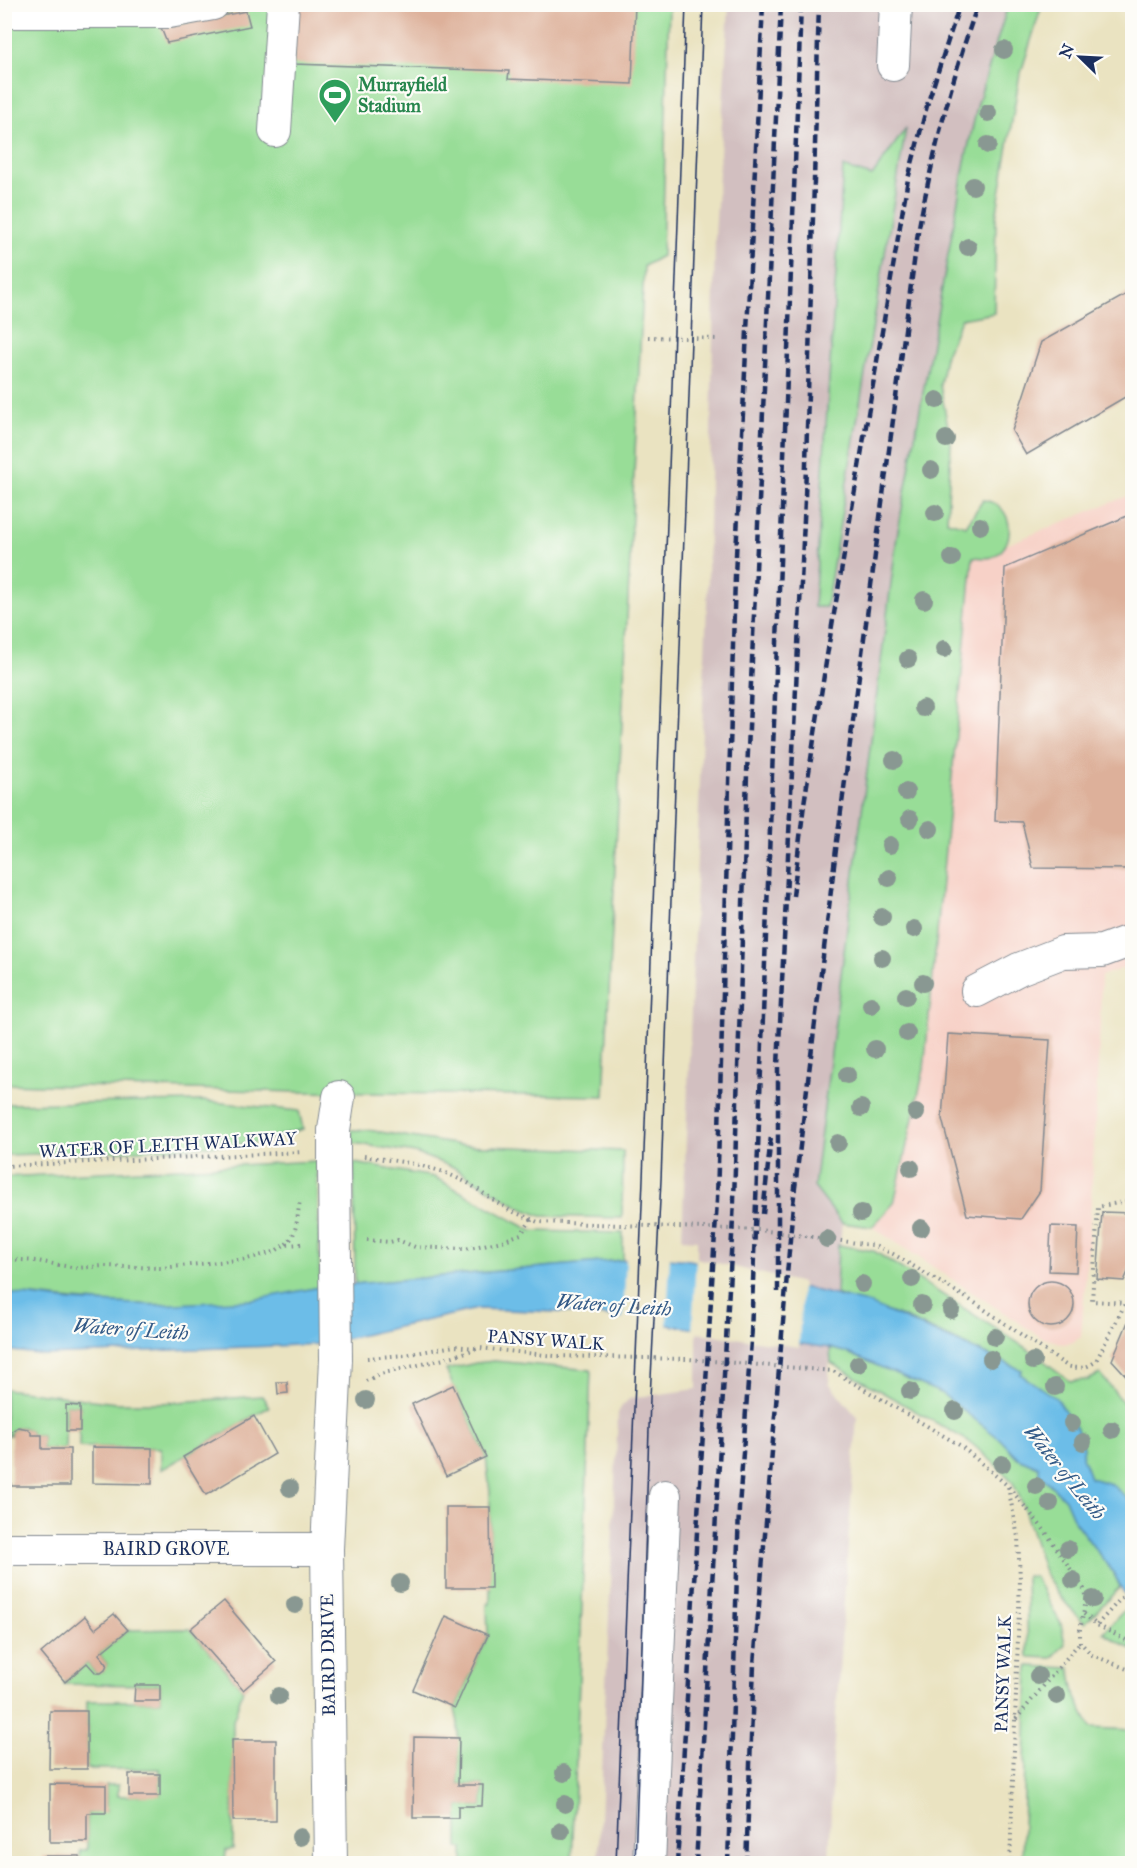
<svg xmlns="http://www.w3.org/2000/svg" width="1137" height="1868" viewBox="0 0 1137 1868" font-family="'IM FELL Great Primer',serif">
<rect width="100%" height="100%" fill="#fdfcf7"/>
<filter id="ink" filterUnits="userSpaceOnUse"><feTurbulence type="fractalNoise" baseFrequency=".0167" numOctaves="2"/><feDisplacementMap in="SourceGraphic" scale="12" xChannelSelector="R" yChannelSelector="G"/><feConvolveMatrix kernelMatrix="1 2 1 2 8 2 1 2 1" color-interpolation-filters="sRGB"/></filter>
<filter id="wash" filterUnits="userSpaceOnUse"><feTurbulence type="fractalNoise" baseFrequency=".008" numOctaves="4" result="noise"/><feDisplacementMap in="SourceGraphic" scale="24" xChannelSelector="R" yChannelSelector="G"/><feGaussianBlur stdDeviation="1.35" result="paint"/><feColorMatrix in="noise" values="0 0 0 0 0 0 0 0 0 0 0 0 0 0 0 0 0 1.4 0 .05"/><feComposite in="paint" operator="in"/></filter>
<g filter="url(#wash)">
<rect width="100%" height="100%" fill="#eae3c1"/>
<path fill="#f7d1c7" d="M1132,494V965L1101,976L1100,1024L1090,1221L1081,1337L1071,1343L1063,1344L1041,1337L872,1227L943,803L964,562Z"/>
<path fill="#d2bfc0" d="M729,5H1042L1019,79L996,218L994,313L935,323L897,536L814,1187L842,1223L830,1348L829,1383L857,1417L833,1756L829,1863L598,1864L618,1413L622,1406L630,1398L697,1389V1240L682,1239L708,577L715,236Z"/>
<g fill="#98dd97" stroke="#5a867a" stroke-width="1.5">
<path d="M5,5H669L662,256L644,266L604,1096L297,1092L5,1084Z"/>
<path d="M1008,5H1042L1019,79L996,218L994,313L961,319L945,357L940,385L951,443L947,521L966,526L983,500C988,501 993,502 997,505C1015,517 1013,549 992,557C986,559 979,557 973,557L924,1069L894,1203L872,1227L842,1223L814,1187L897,536L965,161L978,103Z"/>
<path d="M906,128L826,607H814L843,167L872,176Z"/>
<path d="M203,1101L299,1111L303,1129L253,1143L109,1152L5,1155V1104Z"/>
<path d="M351,1130H368L460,1145L623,1151L622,1218L541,1216L521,1208L453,1167L415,1153L353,1143Z"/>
<path d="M317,1161L320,1287C298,1291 275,1297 252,1300C170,1310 86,1302 5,1293L4,1177Z"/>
<path d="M354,1163L434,1177L532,1231L623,1233V1260L355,1284Z"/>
<path d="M838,1245L874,1251L1031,1351L1070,1381L1088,1380L1100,1374L1132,1413V1502L1111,1484L1090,1478L1082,1457L1084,1448L1077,1429L1057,1400L1020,1374L1022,1370L905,1318L836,1294Z"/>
<path d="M830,1348L848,1353L941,1393L1000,1439L1018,1458L1039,1467V1474L1065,1499L1075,1522L1114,1574L1120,1587L1085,1623L1078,1617L1057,1593L1044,1572L1021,1500L1012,1481L995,1464L970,1442L831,1363Z"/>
<path d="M494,1361L591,1370L572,1863H463V1848H458V1806H482L483,1785H458V1723L455,1708L488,1635L487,1604H490V1492L486,1457L446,1370L476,1363Z"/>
<path d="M5,1389L116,1403H162L262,1396L269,1407L161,1470V1448L79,1447L80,1406L66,1405L65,1449H42V1435H31V1432C24,1426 18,1425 11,1432V1435H5Z"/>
<path d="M1026,1576L1035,1577L1061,1624L1065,1644L1052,1658L1028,1657Z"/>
<path d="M1131,1603L1132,1604V1650L1103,1633Z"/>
<path d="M190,1629L243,1690L233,1721V1849L226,1850L225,1863L97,1864L80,1861V1850H87V1813L106,1812V1785H118V1796L160,1795V1769H87V1701H160V1685L64,1684L65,1682L87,1663L96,1673L103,1672L107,1664L99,1654L128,1630Z"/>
<path d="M1028,1666L1070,1668L1076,1698L1091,1728L1132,1730V1863H1022Z"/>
</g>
<path fill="#6cbde8" stroke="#4476a3" stroke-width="1.5" d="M658,1257L690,1260L867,1303L1022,1370L1020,1374L1057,1399L1077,1429L1084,1448L1082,1457L1090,1478L1111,1484L1132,1502V1604L1124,1593L1114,1574L1075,1522L1065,1499L1039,1474V1467L1018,1458L1000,1439L941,1393L848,1353L830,1348L584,1313L477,1309L323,1344L45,1355L5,1350V1293L73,1301L157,1305L252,1300L320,1287Z"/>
<g fill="#eae3c1">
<path d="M658,1254L670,1255L667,1328L623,1322L626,1257Z"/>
<path d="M696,1258L802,1283L799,1347L692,1332Z"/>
</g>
<g id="blocks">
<g fill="#ddb09a">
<path d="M295,4H635L632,84L508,79L509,71L293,64Z"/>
<path d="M246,11L250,26L167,43L161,28Z"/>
<path d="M1132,291V393L1026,455L1012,431L1041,342Z"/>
<path d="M1132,514V869L1033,868L1022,822L995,821L1005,568Z"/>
<path d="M948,1034L1050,1040L1040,1191L1021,1219L967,1215L942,1119Z"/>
<path d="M1102,1212L1132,1213V1263L1124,1281L1097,1279Z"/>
<path d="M1051,1226L1078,1227L1076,1272L1049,1271Z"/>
<circle cx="1051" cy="1304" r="23"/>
<path d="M1130,1317H1132V1382L1112,1360Z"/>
<path d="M277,1382H287L288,1393L278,1394Z"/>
<path d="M453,1385L486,1457L446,1476L412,1404Z"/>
<path d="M66,1405L80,1406V1431H66Z"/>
<path d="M254,1416L275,1454L206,1495L183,1457Z"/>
<path d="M18,1427L28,1429L31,1432V1435H42V1449H70V1486H11V1432Z"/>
<path d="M92,1447L152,1448V1484L92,1483Z"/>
<path d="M446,1507H490L491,1588H446Z"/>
<path d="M224,1601L276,1662L243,1690L190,1629Z"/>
<path d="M114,1614L128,1630L99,1654L107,1664L105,1670L101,1673H96L87,1663L65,1682L41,1653L85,1616L95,1629Z"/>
<path d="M446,1616L488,1635L455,1708L413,1690Z"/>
<path d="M135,1685H160V1701H134Z"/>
<path d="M50,1711H87V1769H49Z"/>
<path d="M414,1737L459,1738L458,1785H483L482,1806H458V1818H413Z"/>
<path d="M232,1740H276V1821H233Z"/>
<rect x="129" y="1774" width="31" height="22"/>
<path d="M50,1784L106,1785V1813H87V1842H50Z"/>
<path d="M43,1856H80V1861H97V1864H43Z"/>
</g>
</g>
</g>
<g filter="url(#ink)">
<use href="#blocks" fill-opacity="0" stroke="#828990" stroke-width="1.5"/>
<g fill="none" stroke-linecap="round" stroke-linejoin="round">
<g stroke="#828990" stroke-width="34">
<g id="minor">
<path d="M4,12H169L213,4"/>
<path d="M893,65L896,4"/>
<path d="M275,131L283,4"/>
<path d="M977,991L1019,969L1063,952L1102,951L1132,940"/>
<path d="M334,1164V1130L339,1097"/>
<path d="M4,1549H327"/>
<path d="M331,1864L327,1549L336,1359"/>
<path d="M649,1864L665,1496"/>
</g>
</g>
<g stroke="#828990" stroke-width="4" stroke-dasharray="1.5 4.5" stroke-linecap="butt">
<path d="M648,337L719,339"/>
<path d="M364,1156L415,1164L444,1172L468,1183L509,1210L538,1222L759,1230L872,1245L893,1254L975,1303L1067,1366C1079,1369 1086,1369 1096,1361L1132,1290"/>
<path d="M4,1166L303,1152"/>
<path d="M1132,1200L1098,1207L1092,1301L1126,1303L1132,1305"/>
<path d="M367,1240L390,1242L398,1240L415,1247L465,1249L502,1241L521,1234L532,1219"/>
<path d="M286,1244C298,1235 297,1214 300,1201"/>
<path d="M4,1259L37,1261L76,1268L104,1266L162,1268L247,1259L274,1252L284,1245L302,1244"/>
<path d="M367,1358L405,1355L454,1346L475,1348"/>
<path d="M366,1381L380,1374L444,1359L479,1348L555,1356L688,1359L833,1371L961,1446L1008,1486L1045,1531L1084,1589L1086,1601L1080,1629V1642L1092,1655L1132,1671"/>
<path d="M1008,1487L1018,1537L1020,1579L1010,1864"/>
<path d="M1084,1614L1097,1625L1132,1643"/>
<path d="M1097,1625L1132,1586"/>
<path d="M1016,1719L1080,1642"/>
</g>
<use href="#minor" stroke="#fff" stroke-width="32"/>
<g stroke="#1b2f5e" stroke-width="1.5">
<path d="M616,1864L643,1179L686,4"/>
<path d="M635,1864L650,1398L661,1180L703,4"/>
</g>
<g stroke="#1b2f5e" stroke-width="4.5" stroke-dasharray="9 4.5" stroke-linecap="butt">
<path d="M793,896L804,804L829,643L908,179L928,102L960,4"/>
<path d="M763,1214L771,1136"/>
<path d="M778,1292V1066L805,499L819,4"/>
<path d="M751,1335L801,4"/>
<path d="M677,1864L717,1200L735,576L763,4"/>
<path d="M696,1864L734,1201L747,773L781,4"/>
<path d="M728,1864L739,1508L752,1327"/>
<path d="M746,1864L754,1664L793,1204L837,841L918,232C933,154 951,80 978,4"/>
</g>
<g stroke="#828990" stroke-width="34" stroke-linecap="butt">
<path id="minor-bridge" d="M334,1164L336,1359"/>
</g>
<use href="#minor-bridge" stroke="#fff" stroke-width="32"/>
</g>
<g fill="#899892">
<circle cx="1004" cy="50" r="9"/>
<circle cx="988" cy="113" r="9"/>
<circle cx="988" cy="145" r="9"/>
<circle cx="973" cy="186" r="9"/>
<circle cx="968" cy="247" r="9"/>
<circle cx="937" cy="400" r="9"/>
<circle cx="946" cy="439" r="9"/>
<circle cx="931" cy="470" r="9"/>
<circle cx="935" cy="513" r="9"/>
<circle cx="980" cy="526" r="9"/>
<circle cx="952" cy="558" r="9"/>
<circle cx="924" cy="600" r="9"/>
<circle cx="944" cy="649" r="9"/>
<circle cx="908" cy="659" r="9"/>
<circle cx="923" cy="708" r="9"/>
<circle cx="894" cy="760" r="9"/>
<circle cx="906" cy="792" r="9"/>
<circle cx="910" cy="819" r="9"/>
<circle cx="930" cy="829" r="9"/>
<circle cx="890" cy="845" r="9"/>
<circle cx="889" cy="878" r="9"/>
<circle cx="882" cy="917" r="9"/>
<circle cx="914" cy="929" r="9"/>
<circle cx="882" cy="958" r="9"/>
<circle cx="923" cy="983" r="9"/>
<circle cx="906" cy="996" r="9"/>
<circle cx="871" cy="1005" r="9"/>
<circle cx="907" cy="1033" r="9"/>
<circle cx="875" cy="1049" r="9"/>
<circle cx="847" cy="1075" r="9"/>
<circle cx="861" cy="1108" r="9"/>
<circle cx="916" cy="1113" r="9"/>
<circle cx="838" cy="1143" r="9"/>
<circle cx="911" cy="1168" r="9"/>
<circle cx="861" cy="1213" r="9"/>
<circle cx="921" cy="1228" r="9"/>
<circle cx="827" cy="1239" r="9"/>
<circle cx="912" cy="1279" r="9"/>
<circle cx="862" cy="1284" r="9"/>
<circle cx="922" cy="1305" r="9"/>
<circle cx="951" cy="1310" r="9"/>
<circle cx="995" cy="1337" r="9"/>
<circle cx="991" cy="1359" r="9"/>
<circle cx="1033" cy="1361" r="9"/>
<circle cx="858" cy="1364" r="9"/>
<circle cx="1055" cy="1387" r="9"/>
<circle cx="910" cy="1391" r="9"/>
<circle cx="366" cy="1400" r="9"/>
<circle cx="955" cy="1411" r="9"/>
<circle cx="1072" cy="1423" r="9"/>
<circle cx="1112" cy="1430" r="9"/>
<circle cx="1083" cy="1442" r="9"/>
<circle cx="1002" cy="1464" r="9"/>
<circle cx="1036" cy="1486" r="9"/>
<circle cx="290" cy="1488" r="9"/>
<circle cx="1050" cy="1503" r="9"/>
<circle cx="1068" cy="1549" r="9"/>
<circle cx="1073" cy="1580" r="9"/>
<circle cx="400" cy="1583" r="9"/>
<circle cx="1093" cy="1599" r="9"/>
<circle cx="295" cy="1605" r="9"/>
<circle cx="1038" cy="1676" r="9"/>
<circle cx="279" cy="1696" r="9"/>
<circle cx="1057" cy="1696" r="9"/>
<circle cx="564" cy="1773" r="9"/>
<circle cx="565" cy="1804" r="9"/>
<circle cx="561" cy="1831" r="9"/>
<circle cx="300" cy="1837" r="9"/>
</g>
</g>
<defs>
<g id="stadium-pin" transform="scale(1.725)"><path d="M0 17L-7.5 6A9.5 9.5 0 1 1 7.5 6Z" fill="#2e9e5b" stroke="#fdfcf7"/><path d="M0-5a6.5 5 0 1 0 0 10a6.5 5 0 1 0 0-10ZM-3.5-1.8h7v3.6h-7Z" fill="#fff"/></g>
</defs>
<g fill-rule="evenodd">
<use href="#stadium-pin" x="335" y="95"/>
</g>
<g text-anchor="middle" stroke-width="4.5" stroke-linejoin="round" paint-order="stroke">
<g font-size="18" font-weight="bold" fill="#27864d" stroke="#fdfcf7" text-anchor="start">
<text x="358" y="91">Murrayfield<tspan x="358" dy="21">Stadium</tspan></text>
</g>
<g font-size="18" fill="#1b2f5e" stroke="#fdfcf7">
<text transform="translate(168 1145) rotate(-3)" y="6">WATER OF LEITH WALKWAY</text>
<text transform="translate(546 1340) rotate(4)" y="6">PANSY WALK</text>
<text x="166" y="1555">BAIRD GROVE</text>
<text transform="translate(328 1655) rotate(-91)" y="6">BAIRD DRIVE</text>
<text transform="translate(1003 1674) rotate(-88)" y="6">PANSY WALK</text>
</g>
<g font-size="20" font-style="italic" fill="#335a87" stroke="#fdfcf7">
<text transform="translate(614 1305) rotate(4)" y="7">Water of Leith</text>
<text transform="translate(131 1329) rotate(4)" y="7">Water of Leith</text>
<text transform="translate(1065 1472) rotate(51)" y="7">Water of Leith</text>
</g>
</g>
<rect width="1137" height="1868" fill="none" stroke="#fdfcf7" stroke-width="24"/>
<g transform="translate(1080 57) rotate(294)" stroke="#fdfcf7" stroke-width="4.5" paint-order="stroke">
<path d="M0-4.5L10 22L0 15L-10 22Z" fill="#1b2f5e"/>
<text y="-9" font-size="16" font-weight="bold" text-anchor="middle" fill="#1b2f5e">N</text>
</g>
</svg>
